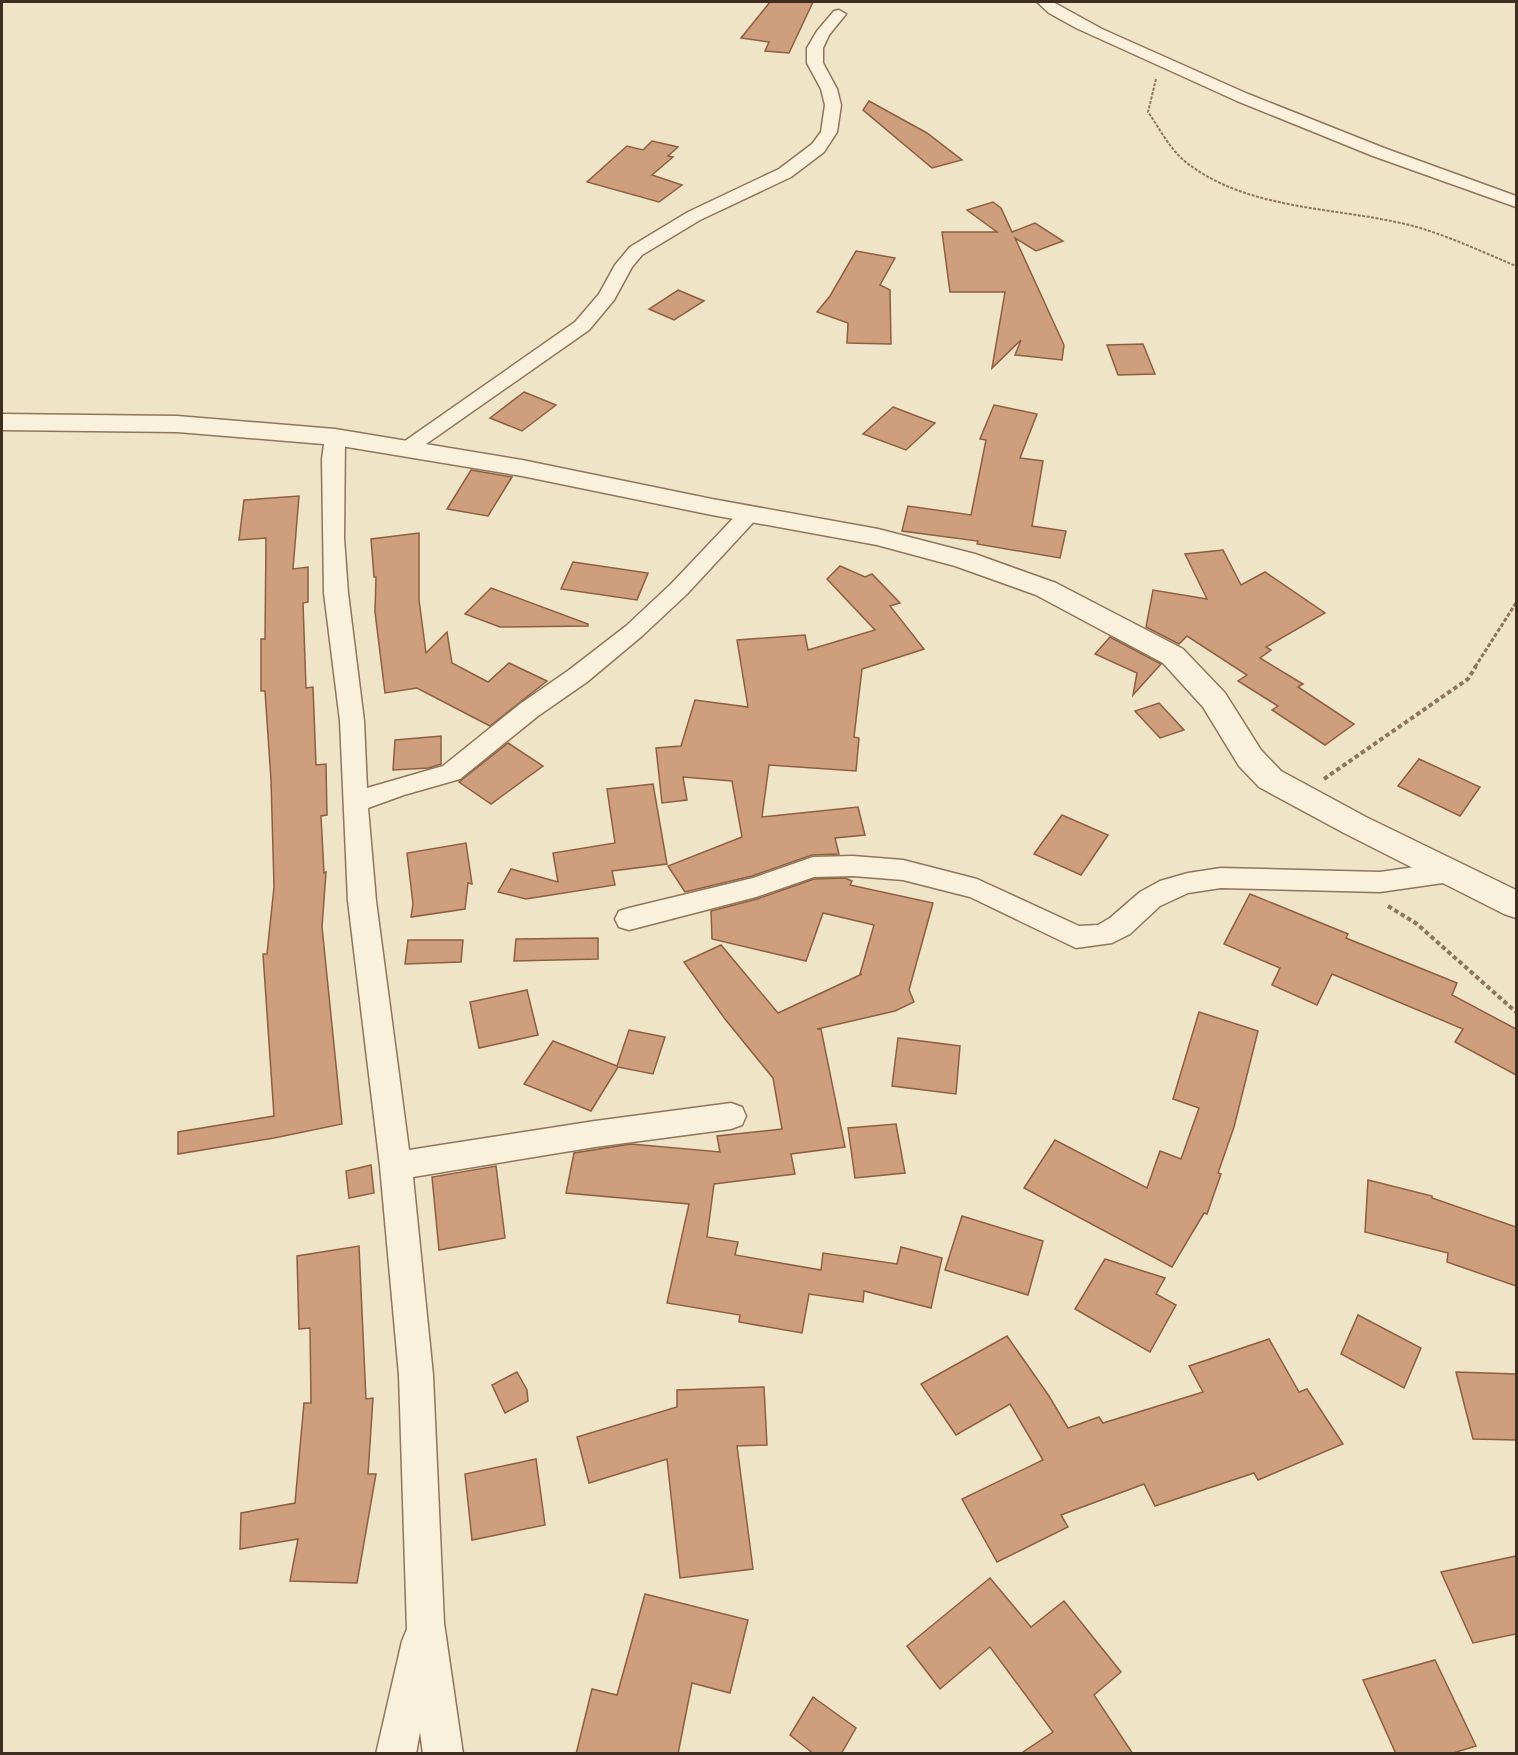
<svg xmlns="http://www.w3.org/2000/svg" width="1518" height="1755" viewBox="0 0 1518 1755" font-family="Bitter,serif">
<rect width="100%" height="100%" fill="#f0e4c8"/>
<g fill="#cf9f7d" stroke="#8d5f41" stroke-width="1.5">
<path d="M770,2H813L789,53L765,51L769,42L741,38Z"/>
<path d="M869,101L927,133L962,160L932,168L863,110Z"/>
<path d="M652,141L678,147L668,156L673,157L652,175L682,185L659,202L587,182L627,146L643,150Z"/>
<path d="M993,202L1001,208L1012,232L1035,223L1063,241L1036,251L1015,238L1064,345L1062,360L1015,355L1021,340L992,368L1005,292H950L942,232H997L967,210Z"/>
<path d="M856,251L895,258L880,285L890,290L891,344L847,343L848,323L817,312L830,296Z"/>
<path d="M678,290L704,301L674,320L649,309Z"/>
<path d="M1143,344L1155,374L1118,375L1107,345Z"/>
<path d="M524,392L556,405L522,431L490,418Z"/>
<path d="M994,405L1037,414L1020,458L1043,461L1032,526L1066,531L1060,558L977,544L978,541L902,531L908,506L971,515L986,440L980,439Z"/>
<path d="M893,407L935,423L906,450L863,434Z"/>
<path d="M471,470L512,477L488,516L447,509Z"/>
<path d="M299,496L293,569L308,567V602L303,603L306,688L313,687L316,765L326,764L327,815L321,816L324,873L326,872L322,927L342,1124L274,1138L178,1154V1132L274,1116L263,954H267L274,887L271,780L265,691H261V639H265L266,538L239,540L244,500Z"/>
<path d="M419,533V600L426,653L447,632L452,663L488,682L509,663L547,681L490,726L417,688L385,693L375,612L376,577H374L371,539Z"/>
<path d="M1223,550L1241,585L1265,572L1325,613L1266,647L1271,650L1260,658L1303,684L1298,687L1354,724L1325,745L1272,710L1278,706L1238,681L1247,675L1187,636L1179,644L1146,627L1153,590L1207,599L1185,554Z"/>
<path d="M573,562L648,573L637,600L561,589Z"/>
<path d="M840,566L865,577L872,574L900,603L890,606L924,649L862,669L854,737L859,738L856,771L769,765L762,817L858,807L865,835L835,838L839,854L812,855L752,876L685,892L668,866L742,837L732,781L683,777L687,800L662,803L656,748L681,746L695,700L748,707L737,640L805,635L808,650L875,630L827,579Z"/>
<path d="M491,588L588,624V626L500,627L465,614Z"/>
<path d="M1110,637L1161,664L1133,695L1137,673L1095,654Z"/>
<path d="M1159,703L1184,730L1160,738L1135,711Z"/>
<path d="M441,736V764L429,768L393,770L395,740Z"/>
<path d="M508,743L543,766L491,804L459,782Z"/>
<path d="M1419,759L1480,787L1460,816L1398,786Z"/>
<path d="M653,784L667,864L612,871L615,885L526,899L498,892L511,869L558,882L553,853L615,843L607,789Z"/>
<path d="M1062,815L1108,835L1081,875L1034,854Z"/>
<path d="M466,843L472,884L468,883L465,909L411,917L413,904L407,853Z"/>
<path d="M845,878L852,881L850,885L933,903L909,990L914,1002L895,1011L817,1029H821L845,1147L791,1154L795,1174L714,1184L707,1237L738,1242L735,1255L821,1270L823,1253L897,1264L901,1247L942,1258L931,1308L864,1291L863,1302L809,1294L802,1333L739,1322L740,1315L667,1303L689,1204L566,1193L574,1153L631,1144L720,1152L717,1136L782,1129L773,1078L725,1019L684,962L721,945L778,1013L862,974H860L874,925L823,913L806,961L712,939L711,911L757,899L814,879Z"/>
<path d="M1250,894L1348,934L1346,938L1457,983L1452,995L1516,1029V1075L1455,1042L1463,1029L1332,974L1317,1005L1272,985L1280,968L1224,944Z"/>
<path d="M598,938V959L514,961L516,939Z"/>
<path d="M408,940H463L461,962L405,964Z"/>
<path d="M527,990L538,1035L479,1048L470,1002Z"/>
<path d="M1199,1012L1258,1031L1234,1127L1218,1173L1221,1174L1207,1214L1204,1213L1172,1267L1024,1188L1055,1140L1147,1188L1160,1151L1181,1159L1199,1108L1173,1099Z"/>
<path d="M629,1030L665,1037L653,1074L618,1067L591,1111L524,1084L553,1041L617,1066Z"/>
<path d="M898,1038L960,1046L956,1094L892,1086Z"/>
<path d="M896,1124L905,1173L855,1178L848,1128Z"/>
<path d="M371,1165L374,1193L349,1198L346,1171Z"/>
<path d="M496,1166L505,1238L439,1250L432,1177Z"/>
<path d="M1368,1180L1432,1196V1198L1516,1227V1286L1447,1262L1448,1253L1365,1232Z"/>
<path d="M962,1216L1043,1241L1028,1295L945,1270Z"/>
<path d="M359,1246L366,1399L373,1398L368,1474H376L357,1583L290,1581L298,1539L240,1549L241,1513L295,1503L304,1403H311L310,1328L299,1329L297,1256Z"/>
<path d="M1105,1259L1165,1278L1156,1294L1176,1305L1150,1352L1075,1309Z"/>
<path d="M1358,1315L1421,1348L1404,1388L1341,1354Z"/>
<path d="M1007,1336L1049,1396L1068,1428L1099,1417L1103,1423L1203,1392L1189,1366L1269,1339L1299,1392L1307,1389L1343,1444L1258,1480L1254,1473L1155,1506L1144,1484L1061,1515L1068,1527L997,1562L962,1499L1043,1460L1010,1404L956,1435L921,1384Z"/>
<path d="M517,1372L527,1390L528,1401L505,1413L492,1385Z"/>
<path d="M1456,1372L1516,1374V1440L1473,1439Z"/>
<path d="M764,1387L767,1445L737,1446L753,1569L680,1578L667,1459L589,1483L577,1437L677,1407V1390Z"/>
<path d="M536,1459L545,1525L472,1540L465,1474Z"/>
<path d="M1516,1556V1634L1473,1643L1441,1572Z"/>
<path d="M990,1578L1031,1627L1064,1601L1121,1672L1094,1695L1133,1754H1020L1053,1732L990,1647L940,1689L907,1646Z"/>
<path d="M645,1594L748,1620L730,1693L692,1683L678,1754H576L592,1689L617,1695Z"/>
<path d="M1435,1660L1476,1746L1450,1754H1396L1363,1680Z"/>
<path d="M813,1697L856,1728L841,1754H814L790,1735Z"/>
</g>
<g fill="none" stroke-linecap="round" stroke-linejoin="round">
<g stroke="#8d765c" stroke-width="3">
<g id="minor">
<path d="M1037,2H1053L1102,29L1248,94L1384,148L1516,196V207L1373,156L1237,101L1076,28L1049,13Z"/>
<path d="M839,10L846,14L829,35L823,48V63L837,89L841,105L837,132L824,152L791,177L700,220L642,255L632,267L614,300L589,330L416,451L409,453L402,451L399,447L402,443L575,322L599,294L615,265L630,247L688,212L779,169L812,144L821,132L825,105L821,89L807,63V48L817,31L834,11Z"/>
<path d="M335,431L342,433L345,437L344,538L348,593L364,721L367,788L443,766L520,704L569,670L626,626L671,584L742,509L750,507L758,509L761,514L687,594L642,636L587,682L538,716L460,779L404,795L368,808L376,901L409,1150L595,1121L731,1103L742,1107L746,1116L742,1125L731,1129L595,1147L413,1177L433,1375L444,1623L463,1754H423L420,1732L416,1754H376L402,1641L407,1629L399,1375L380,1166L348,901L340,721L324,593L322,459L325,437L328,433Z"/>
<path d="M853,856L903,860L977,879L1079,926L1098,925L1110,918L1140,892L1160,881L1188,873L1221,868L1380,872L1450,862L1460,865L1463,872L1460,879L1450,882L1380,892L1221,888L1188,893L1160,906L1130,934L1112,943L1076,948L970,897L903,880L853,876L814,877L756,897L629,930L619,927L615,919L619,911L629,908L753,878L813,857Z"/>
</g>
</g>
<g stroke="#8d765c" stroke-width="3">
<path id="tertiary" d="M2,414L177,416L335,429L522,460L712,499L878,529L975,554L1056,583L1183,649L1225,693L1261,750L1281,771L1366,817L1516,890V918L1504,914L1344,833L1259,787L1239,766L1203,707L1163,663L1036,595L955,566L877,545L712,515L522,476L335,445L177,432L2,430Z"/>
</g>
<path stroke="#8d765c" stroke-width="2" stroke-dasharray="3 1.5" stroke-linecap="butt" d="M1156,79L1148,112C1160,129 1170,150 1187,163C1248,210 1333,207 1405,224C1443,233 1480,251 1516,266"/>
<path stroke="#8d765c" stroke-width="3" stroke-dasharray="4 2" stroke-linecap="butt" d="M1475,667L1516,603"/>
<g stroke="#8d765c" stroke-width="4" stroke-dasharray="4.5 3" stroke-linecap="butt">
<path d="M1324,779L1468,679L1476,666"/>
<path d="M1388,906L1417,924L1516,1012"/>
</g>
<use href="#minor" fill="#faf1dc" fill-rule="evenodd"/>
<use href="#tertiary" fill="#faf1dc" fill-rule="evenodd"/>
</g>
<rect width="1518" height="1755" fill="none" stroke="#3d2e20" stroke-width="6"/>
</svg>
